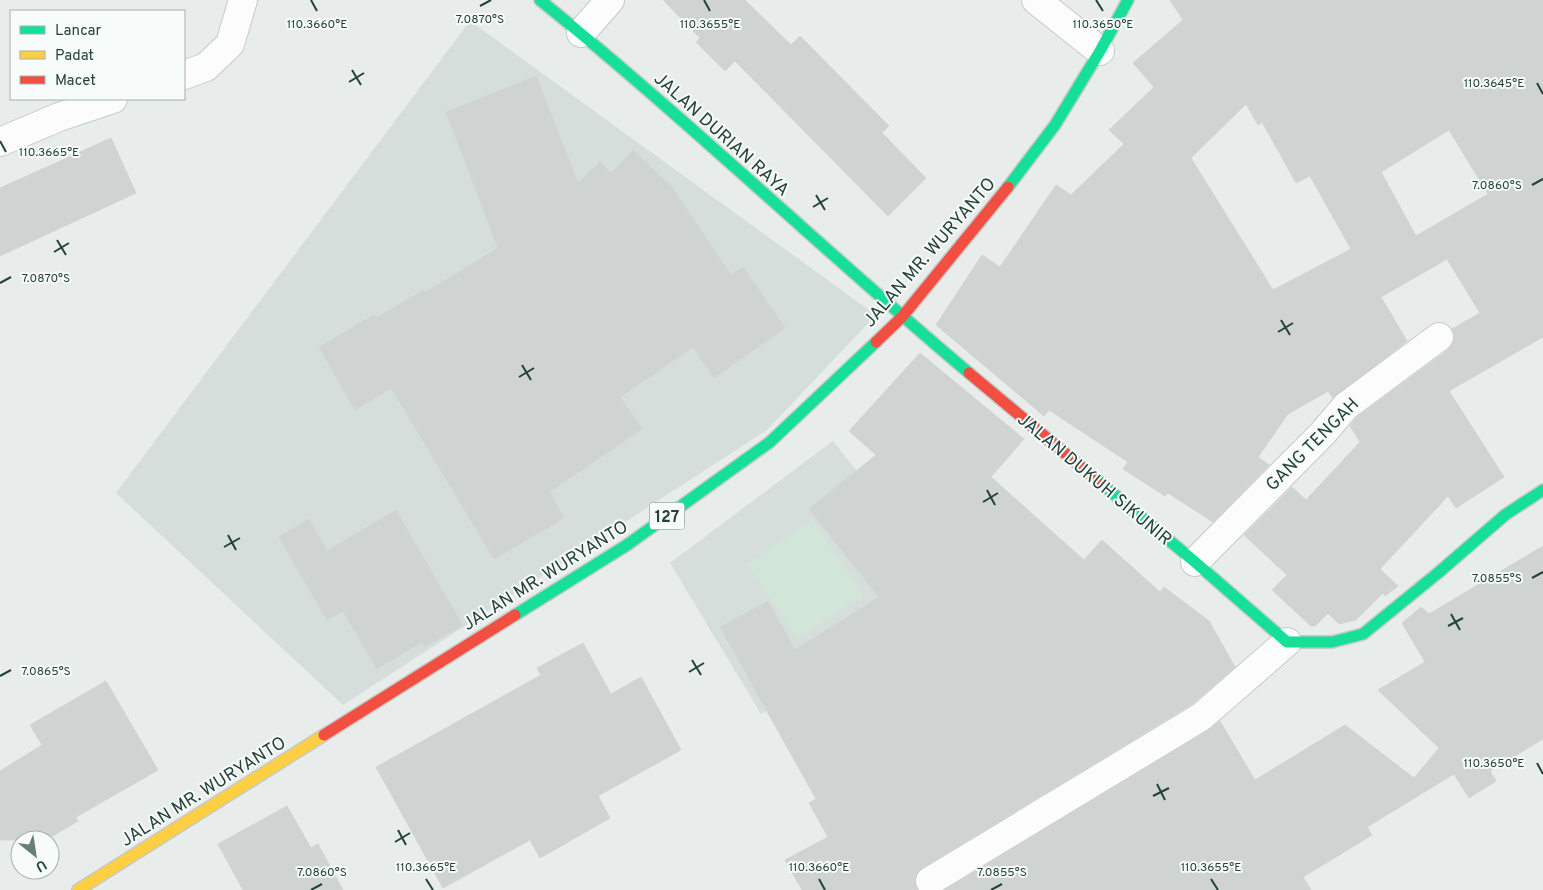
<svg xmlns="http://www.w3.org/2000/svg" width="1543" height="890" viewBox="0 0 1543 890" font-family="Overpass,sans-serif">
<rect width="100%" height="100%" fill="#e8edeb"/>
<g fill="#d6dedb">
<path d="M470,21L876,315L767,430L343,705L116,493Z"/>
<path d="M833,441L923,555L816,684L761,714L670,563Z"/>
</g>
<path fill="#d1e6d8" d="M813,520L863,595L798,638L748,564Z"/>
<g fill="#cfd4d2" stroke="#d1d6d4" fill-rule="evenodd">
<path d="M663,0H745L791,45L800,36L889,126L882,133L926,178L888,216L735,61L725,71L696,42L700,38Z"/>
<path d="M1170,0H1543V337L1449,391L1504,477L1456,508L1448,496L1380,569L1398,586L1385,596L1383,593L1356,620L1339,624L1328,613L1315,626H1311L1272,590L1287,575L1244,535L1292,487L1306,500L1360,442L1350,426L1357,417L1448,350L1453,343L1455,336L1452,329L1480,313L1447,259L1381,297L1407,341L1333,398L1328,391L1288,414L1258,457L1269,465L1213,522L1168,493L1165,496L1123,469L1128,462L1049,410L1044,416L936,325L982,255L1000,267L1056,185L1071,195L1124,144L1109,130L1154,87L1133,63L1183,20ZM1246,104L1258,125L1262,122L1296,183L1310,176L1351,249L1273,290L1191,158ZM1449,130L1488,194L1416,236L1381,172Z"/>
<path d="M536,76L578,183L600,162L611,173L633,150L671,186L731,275L743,267L785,328L714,378L693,347L620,397L642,429L549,492L564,518L494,559L391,388L355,410L319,347L374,315L376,318L424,290L426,292L498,248L446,112Z"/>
<path d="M111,138L136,193L0,256V188Z"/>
<path d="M920,353L1024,439L991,477L1084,560L1102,540L1160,592L1164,587L1209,621L1235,667L1192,704L922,868L917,873L914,881L917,890H802L785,860L828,837L809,803L816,799L720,627L768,601L795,650L879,597L809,509L876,455L849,431Z"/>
<path d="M396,510L462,625L425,647L422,642L377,669L343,611L327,620L279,537L309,519L327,551Z"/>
<path d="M1543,546V739L1490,771L1496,781L1469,798L1454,774L1367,827L1372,835L1303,877L1311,890H945L1209,730L1220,721L1255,780L1345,725L1414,778L1439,748L1378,690L1425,662L1402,623L1421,607L1429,614Z"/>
<path d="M583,643L611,694L641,677L681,750L598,796L610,818L540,858L530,840L443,888L376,767L541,675L537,668Z"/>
<path d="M106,681L158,770L76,817L78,821L46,840H0V771L42,745L30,725Z"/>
<path d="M287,806L311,848L318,844L343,890H243L218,844Z"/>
</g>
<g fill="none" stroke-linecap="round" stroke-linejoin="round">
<g stroke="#c5cac8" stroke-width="30">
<g id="street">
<path d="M1036,0L1100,51"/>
<path d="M581,33L610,0"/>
<path d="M184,75L206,67L230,44L243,0"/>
<path d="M0,142L59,117L113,99"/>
<path d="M1195,562L1323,433L1346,406L1439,337"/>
<path d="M930,881L1201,717L1287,642"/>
</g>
</g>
<g stroke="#c3cbc8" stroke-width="14">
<g id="fast">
<path d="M540,0C687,119 824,251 969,373"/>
<path d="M1008,187L1055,125L1100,51L1128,0"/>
<path d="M1097,480L1195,562L1287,642H1332L1363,634L1438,573L1505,515L1543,490"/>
<path d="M515,615L627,545L770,442L876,342"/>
</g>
</g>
<g stroke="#c3cbc8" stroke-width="14">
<path id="slow" d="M78,890L324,735"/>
</g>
<g stroke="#c3cbc8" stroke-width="14">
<g id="jam">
<path d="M876,342L902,317L1008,187"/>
<path d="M969,373L1097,480"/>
<path d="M324,735L515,615"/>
</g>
</g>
<use href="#street" stroke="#fcfcfc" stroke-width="28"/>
<use href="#fast" stroke="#16e098" stroke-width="11"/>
<use href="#slow" stroke="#ffcf43" stroke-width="11"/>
<use href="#jam" stroke="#f24e42" stroke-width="11"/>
</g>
<path fill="none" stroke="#24423a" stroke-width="2" d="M311,0L317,11M704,0L710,11M1096,0L1103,11M480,6L491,0M352,70L361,85M349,82L364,73M1537,83L1543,94M0,141L6,152M1532,185L1543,179M816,195L825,210M813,207L828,198M57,240L66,255M54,252L69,243M0,283L11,277M1281,320L1290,335M1278,332L1293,323M522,365L531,380M519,377L534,368M987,490L995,505M983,502L998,493M228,535L236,550M224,547L240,538M1532,578L1543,572M1451,614L1460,630M1448,626L1463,618M692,660L701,675M689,672L704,663M0,676L11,670M1537,763L1543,774M1157,784L1165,800M1153,796L1169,788M398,830L406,845M395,842L410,833M426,879L433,890M819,879L825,890M1211,879L1218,890M311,890L322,884M991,890L1002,884"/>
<g text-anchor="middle" stroke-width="4" stroke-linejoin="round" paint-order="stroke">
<rect fill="#f7fbf9" stroke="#637a73" stroke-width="1" x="649.5" y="502.5" width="35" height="27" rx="4"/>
<g font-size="16" font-weight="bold" fill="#24423a">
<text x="667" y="522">127</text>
</g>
<g font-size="18" fill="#24423a" stroke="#f7fbf9">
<text transform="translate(722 134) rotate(42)" y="6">JALAN DURIAN RAYA</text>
<text transform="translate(929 252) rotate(-49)" y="6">JALAN MR. WURYANTO</text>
<text transform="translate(1312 444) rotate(-45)" y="6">GANG TENGAH</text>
<text transform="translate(1095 479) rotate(40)" y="6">JALAN DUKUH SIKUNIR</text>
<text transform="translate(545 575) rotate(-32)" y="6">JALAN MR. WURYANTO</text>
<text transform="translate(203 791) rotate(-32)" y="6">JALAN MR. WURYANTO</text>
</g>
</g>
<g font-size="12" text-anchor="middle" fill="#24423a" stroke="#f7fbf9" stroke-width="4" stroke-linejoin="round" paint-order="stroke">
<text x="480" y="23">7.0870°S</text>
<text x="1103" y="28">110.3650°E</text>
<text x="317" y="28">110.3660°E</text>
<text x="710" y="28">110.3655°E</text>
<text x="1494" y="87">110.3645°E</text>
<text x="49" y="156">110.3665°E</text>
<text x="1497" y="189">7.0860°S</text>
<text x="46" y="282">7.0870°S</text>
<text x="1497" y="582">7.0855°S</text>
<text x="46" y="675">7.0865°S</text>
<text x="1494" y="767">110.3650°E</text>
<text x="426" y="871">110.3665°E</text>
<text x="819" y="871">110.3660°E</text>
<text x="1211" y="871">110.3655°E</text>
<text x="322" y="876">7.0860°S</text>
<text x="1002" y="876">7.0855°S</text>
</g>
<rect x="10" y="10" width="175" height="90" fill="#f7fbf9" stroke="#a3b1ad"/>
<rect x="20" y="26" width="25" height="8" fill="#16e098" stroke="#a3b1ad"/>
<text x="55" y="35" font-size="15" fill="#24423a">Lancar</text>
<rect x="20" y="51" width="25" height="8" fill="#ffcf43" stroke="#a3b1ad"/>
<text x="55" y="60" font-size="15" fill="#24423a">Padat</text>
<rect x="20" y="76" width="25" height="8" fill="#f24e42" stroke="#a3b1ad"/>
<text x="55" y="85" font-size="15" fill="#24423a">Macet</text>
<g transform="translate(35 855) rotate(150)"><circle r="24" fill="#f7fbf9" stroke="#a3b1ad"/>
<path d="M0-4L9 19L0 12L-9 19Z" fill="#697e78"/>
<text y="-8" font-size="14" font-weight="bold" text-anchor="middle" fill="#24423a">U</text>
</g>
</svg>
